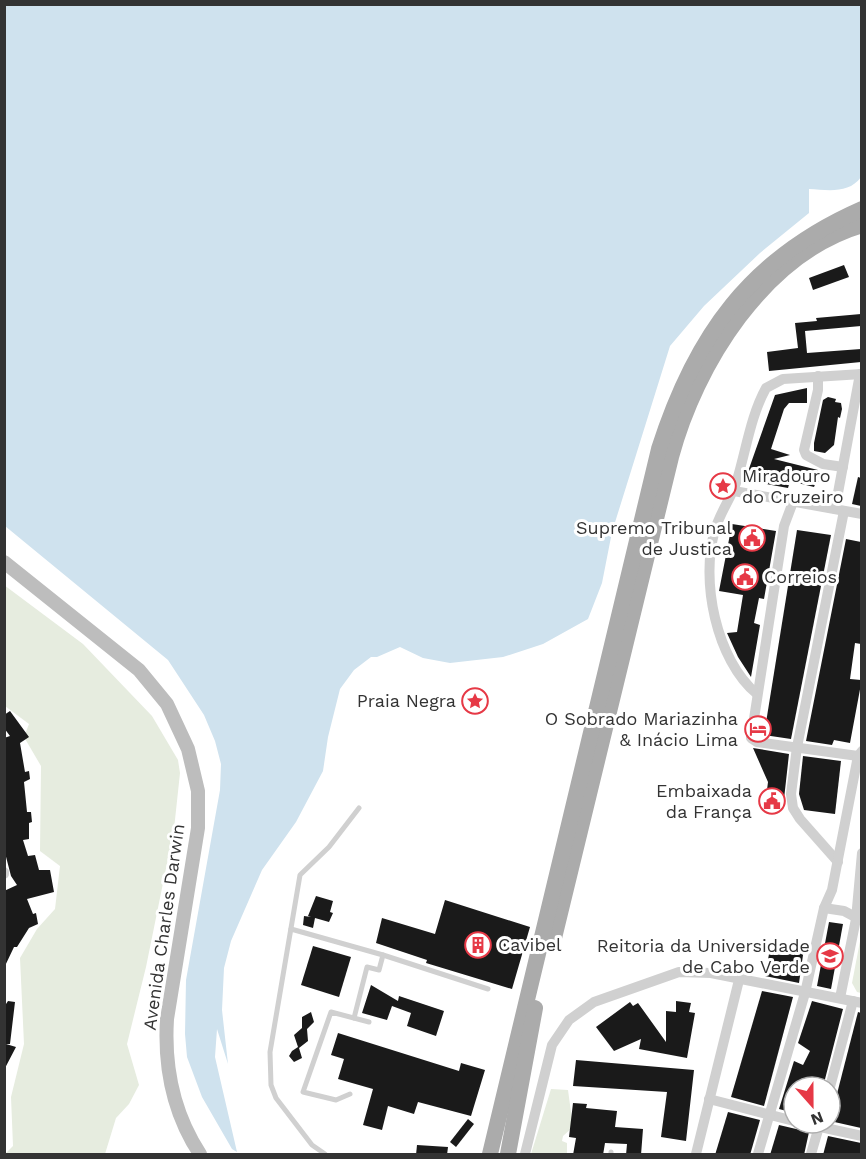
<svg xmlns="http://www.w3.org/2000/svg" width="866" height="1159" viewBox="0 0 866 1159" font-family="'Work Sans',sans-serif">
<rect width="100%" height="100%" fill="#fff"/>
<g fill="#e6ecdf">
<path d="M4,585L83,644L152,716L178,760L180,773L174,829L146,967L127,1044L139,1085L129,1104L116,1118L105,1154H5L13,1146L11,1097L24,1044L20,958L37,929L55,909L60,866L40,851L41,766L24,737L29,724L5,706Z"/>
<path d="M861,936H862L861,993L857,992L852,983Z"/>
<path d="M551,1089L568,1090L573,1127L563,1136L562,1141L567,1143V1154H531Z"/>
</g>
<path fill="#cfe2ee" d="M5,4L861,5V177C849,194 828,190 809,189V213L760,253L704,306L670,346L612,532L602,583L588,619L543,644L503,657L450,663L423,658L400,647L377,657H371L354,670L340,689L328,737L323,771L296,822L262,870L231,941L224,968L222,1010L228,1064L217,1029L215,1057L237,1152L232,1149L202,1097L187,1057L185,1034L186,980L220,790L221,764L215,741L204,715L168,660L5,526Z"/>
<g fill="#1a1a1a">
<path d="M844,265L849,277L813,290L809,278Z"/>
<path d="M861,314V326L805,331L807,353L861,349V362L769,371L767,352L798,348L795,323L817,321L816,318Z"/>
<path d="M807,388V403H789L784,409L771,449L790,455L774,459L818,470L817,473H821L819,482H816L814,487L790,481L788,488L745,480L775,395Z"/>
<path d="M828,397L836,399L835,402L841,403L842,409L840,418L838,417L834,445L825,453L814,451V443L823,400Z"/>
<path d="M858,477L861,478V506L852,504Z"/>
<path d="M732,524L776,531L764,599L759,598L754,623L760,625L751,677L738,657L727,633L737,632L743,595L719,591Z"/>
<path d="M797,530L831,535L791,739L764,735Z"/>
<path d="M846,539L861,542V644L855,643L850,679L861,680V684L850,743L834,740L832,745L806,741Z"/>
<path d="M10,711L29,737L20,743L25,772L29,771L30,779L24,782L27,812H31L32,822L29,823V839L23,840L28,856L35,855L39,870H50L54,892L27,899L33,914L36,913L38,924L29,928L17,947H14L4,968V891L17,885L11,876L4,849V738L10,736L4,728V715Z"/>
<path d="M753,748L789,754L783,808L765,806L768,782Z"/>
<path d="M803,756L841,761L835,814L804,810L799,794Z"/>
<path d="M316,896L333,901L330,912L333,913L329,922L315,918L313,928L303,925L304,916L311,917L308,916Z"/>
<path d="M445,900L530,927L512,989L426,963L427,960L376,943L382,918L435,934Z"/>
<path d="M829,922L843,924L831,989L817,986Z"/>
<path d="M313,946L351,957L339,997L301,985Z"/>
<path d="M804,948L799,983L765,976L769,954L786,955Z"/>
<path d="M371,985L398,1001L399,996L444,1011L436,1036L407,1026L411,1013L392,1006L387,1020L362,1013Z"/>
<path d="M762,991L793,997L764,1106L731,1097Z"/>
<path d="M8,1001L15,1002L10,1044H6L16,1047L4,1070V1007Z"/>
<path d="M676,1001L691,1003L689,1012L695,1013L687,1058L639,1049L641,1039L614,1051L596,1027L630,1002L633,1006L638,1003L666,1042V1011L676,1012Z"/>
<path d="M812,1001L843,1009L823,1087H794V1113L779,1109L794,1061L803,1065L810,1051L798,1043Z"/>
<path d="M311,1012L314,1022L307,1029L308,1041L299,1048L302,1058L294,1062L289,1056L292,1051L298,1047L294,1035L302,1028V1017Z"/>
<path d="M858,1012L861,1013V1128L830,1121Z"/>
<path d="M338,1033L459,1071L461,1063L485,1070L471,1116L418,1102L414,1114L388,1106L382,1130L363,1125L373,1089L338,1079L344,1059L331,1055Z"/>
<path d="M576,1060L694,1070L686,1141L661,1137L667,1092L573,1086Z"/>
<path d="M573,1103L587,1104L586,1108L617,1111L615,1127L643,1129L641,1155H626L627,1144L605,1143L603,1155H573L576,1138L569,1137Z"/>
<path d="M728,1112L760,1120L750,1155H715Z"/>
<path d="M468,1119L474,1124L456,1147L450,1142Z"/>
<path d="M779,1125L809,1132L804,1155H770Z"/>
<path d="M828,1136L861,1143V1155H823Z"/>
<path d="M417,1145L448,1147L447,1155H416Z"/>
</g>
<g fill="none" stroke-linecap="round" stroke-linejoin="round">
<g stroke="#d0d0d0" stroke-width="5">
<path d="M291,929L383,955L488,989"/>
<path d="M354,1018L367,967L379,970L383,955"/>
<path d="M350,1094L336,1100L303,1092L331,1012L369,1022"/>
<path d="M325,1154L312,1145L276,1098L271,1085L270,1052L300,875L329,847L359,808"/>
<path d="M611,1154V1152"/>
</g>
<g stroke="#d0d0d0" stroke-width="10">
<path d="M818,376V390L804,450L806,455L823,464L843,467"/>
<path d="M734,491L862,514"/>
<path d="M793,502L784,526L751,738L757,742L858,756"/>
<path d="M835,509L860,374"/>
<path d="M757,694C716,660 700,580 715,530C720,512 732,497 737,480C746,450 751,415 766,388L783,379L862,374"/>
<path d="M838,862L800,819L793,808L791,794L797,747L844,511"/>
<path d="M4,872V874"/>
<path d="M824,908L844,911L861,920"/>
<path d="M840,998L856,919L862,853"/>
<path d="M830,1087L853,1001"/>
<path d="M709,1099L794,1121"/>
<path d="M802,1123L862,1136"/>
<path d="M525,1154L552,1045L569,1020L594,1002L679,972L711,973L862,1003"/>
<path d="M696,1154L739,980"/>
<path d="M758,1154L805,993L824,908L832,890L858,756L862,751"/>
<path d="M811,1154L820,1123"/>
</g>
<path stroke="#bdbdbd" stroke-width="14" d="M4,562L139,670L167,704L188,749L198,791V828L167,1019C164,1068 173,1113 200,1154"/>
<g stroke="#ababab" stroke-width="16">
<path d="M553,942L671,457C696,364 764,254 862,225"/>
<path d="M490,1154L659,449C695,336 750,258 862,209"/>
<path d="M508,1154L535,1008"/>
</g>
</g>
<defs>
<g id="sight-ring" transform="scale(1.35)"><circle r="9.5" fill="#fff" stroke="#e63946" stroke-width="1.5"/><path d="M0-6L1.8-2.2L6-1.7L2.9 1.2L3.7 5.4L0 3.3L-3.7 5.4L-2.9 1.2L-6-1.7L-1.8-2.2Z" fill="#e63946"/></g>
<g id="civic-ring" transform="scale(1.35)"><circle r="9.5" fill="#fff" stroke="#e63946" stroke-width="1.5"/><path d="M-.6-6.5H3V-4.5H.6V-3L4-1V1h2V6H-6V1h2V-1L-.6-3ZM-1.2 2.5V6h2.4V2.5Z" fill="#e63946"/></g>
<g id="hotel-ring" transform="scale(1.35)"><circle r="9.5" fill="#fff" stroke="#e63946" stroke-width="1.5"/><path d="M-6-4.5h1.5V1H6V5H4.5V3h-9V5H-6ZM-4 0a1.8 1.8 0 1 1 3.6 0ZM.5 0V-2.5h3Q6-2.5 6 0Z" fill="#e63946"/></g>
<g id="building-ring" transform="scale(1.35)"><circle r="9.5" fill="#fff" stroke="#e63946" stroke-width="1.5"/><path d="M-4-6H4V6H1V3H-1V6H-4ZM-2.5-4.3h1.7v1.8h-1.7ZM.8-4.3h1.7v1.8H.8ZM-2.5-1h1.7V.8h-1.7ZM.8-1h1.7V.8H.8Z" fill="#e63946"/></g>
<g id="university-ring" transform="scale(1.35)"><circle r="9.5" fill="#fff" stroke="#e63946" stroke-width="1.5"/><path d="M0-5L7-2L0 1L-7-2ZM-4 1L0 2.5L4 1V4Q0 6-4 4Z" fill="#e63946"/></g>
</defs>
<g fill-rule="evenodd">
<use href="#sight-ring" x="723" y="486"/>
<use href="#civic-ring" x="752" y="538"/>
<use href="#civic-ring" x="745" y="577"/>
<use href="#sight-ring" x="475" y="701"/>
<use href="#hotel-ring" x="758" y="729"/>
<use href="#civic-ring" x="772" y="801"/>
<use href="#building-ring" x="478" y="945"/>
<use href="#university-ring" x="830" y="956"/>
</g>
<g text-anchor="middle" stroke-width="6" stroke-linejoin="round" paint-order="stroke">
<g font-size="18" fill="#333" stroke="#fff" text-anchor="end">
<text x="742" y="482" text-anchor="start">Miradouro<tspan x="742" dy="21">do Cruzeiro</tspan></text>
<text x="732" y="534">Supremo Tribunal<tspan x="732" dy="21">de Justica</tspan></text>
<text x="764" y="583" text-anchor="start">Correios</text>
<text x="456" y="707">Praia Negra</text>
<text x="738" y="725">O Sobrado Mariazinha<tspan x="738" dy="21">&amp; Inácio Lima</tspan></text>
<text x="752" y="797">Embaixada<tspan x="752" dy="21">da França</tspan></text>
<text x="498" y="951" text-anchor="start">Cavibel</text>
<text x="810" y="952">Reitoria da Universidade<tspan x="810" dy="21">de Cabo Verde</tspan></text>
</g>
<g font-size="18" fill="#333" stroke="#fff">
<text transform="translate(164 927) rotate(-82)" y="6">Avenida Charles Darwin</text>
</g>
</g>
<rect width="866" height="1159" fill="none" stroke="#333333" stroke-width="12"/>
<g transform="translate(812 1105) rotate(159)"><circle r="28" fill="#ffffff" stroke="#adadad" stroke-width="1.5"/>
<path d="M0-4.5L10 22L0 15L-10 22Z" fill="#e63946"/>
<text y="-9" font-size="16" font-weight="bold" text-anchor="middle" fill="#333333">N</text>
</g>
</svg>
